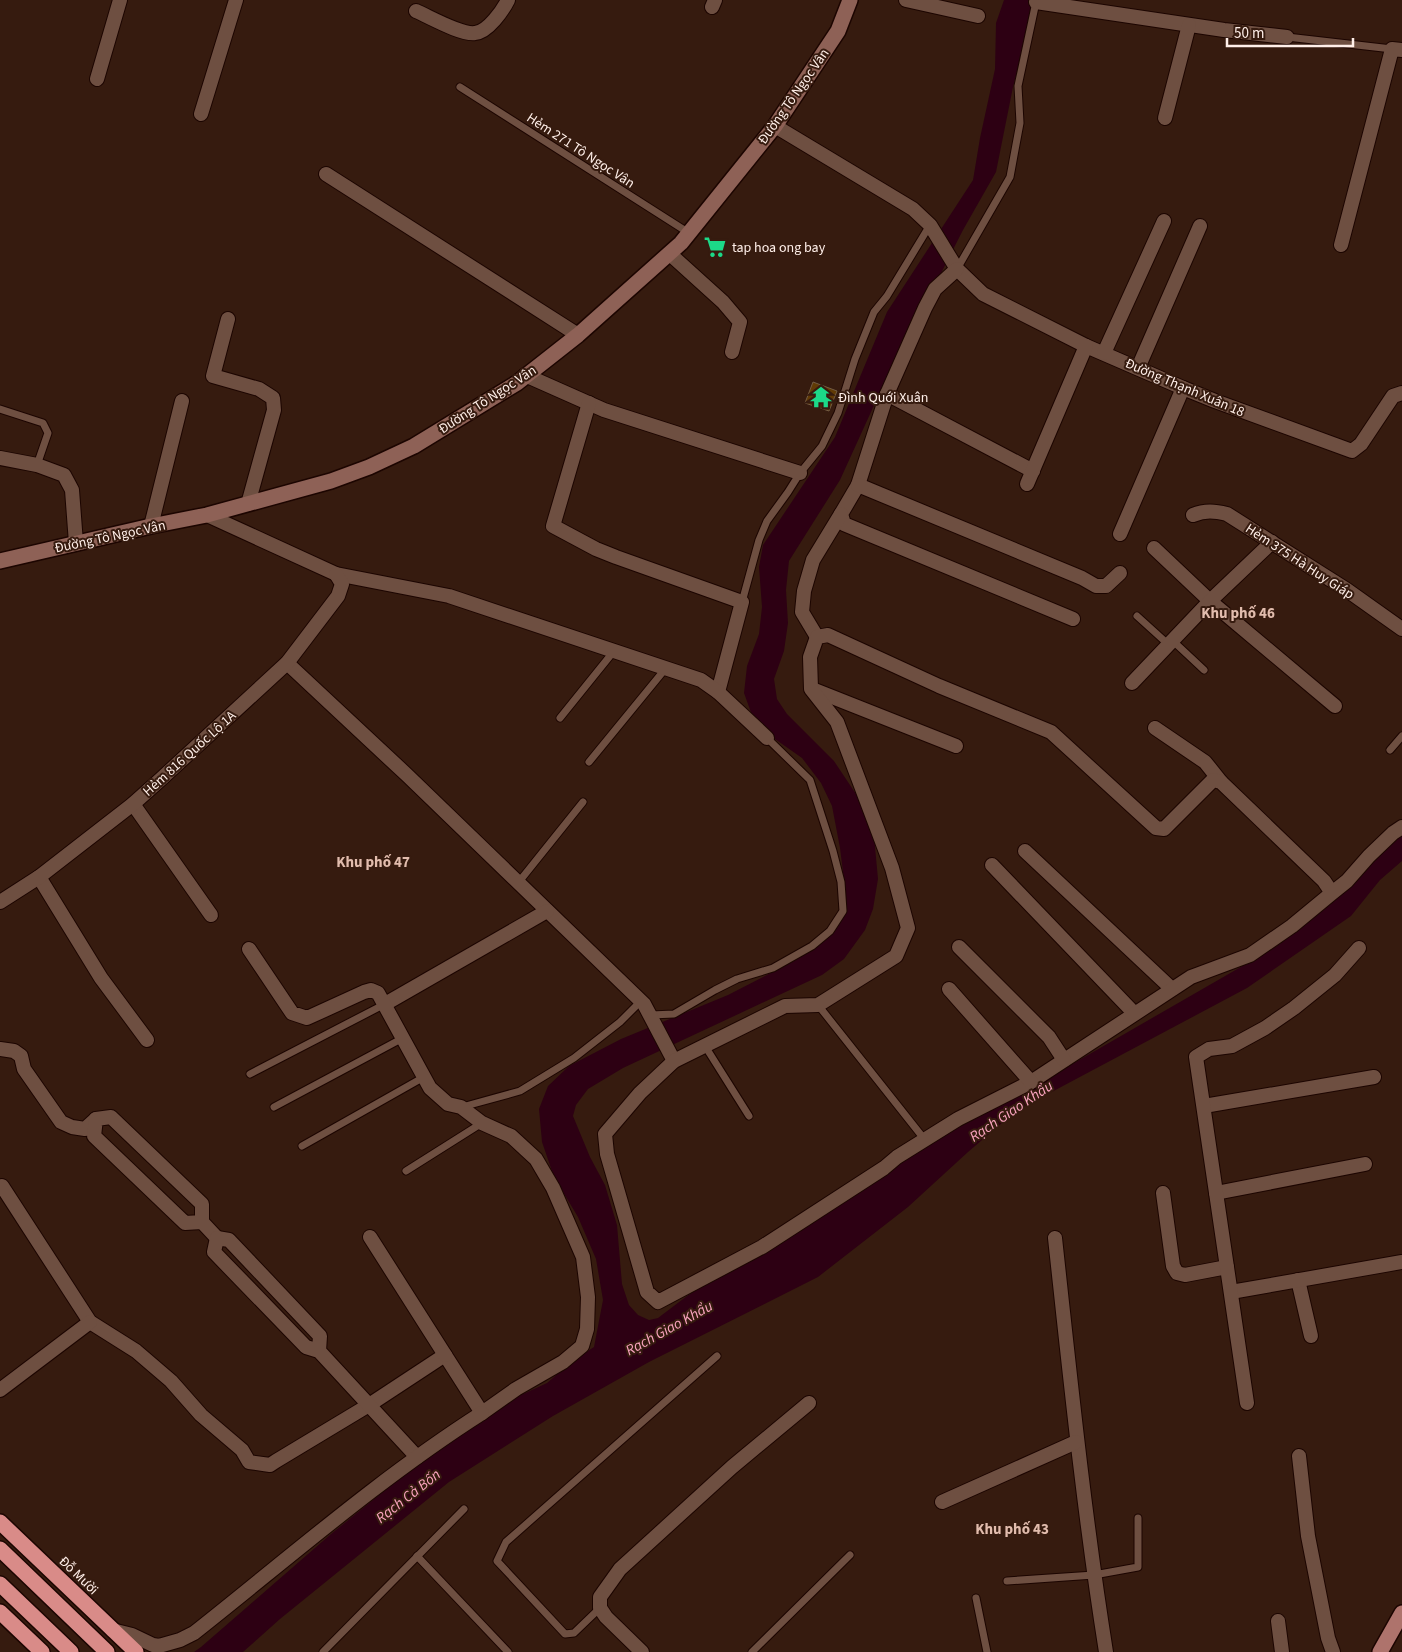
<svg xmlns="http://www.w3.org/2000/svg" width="1402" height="1652" viewBox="0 0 1402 1652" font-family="'Source Sans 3',sans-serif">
<rect width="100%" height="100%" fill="#361b0f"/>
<path fill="#2d0013" d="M1004,0H1035L1013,87L996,172L963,230L876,401L840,480L789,561L786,590L788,623L784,651L774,679L777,699L787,714L834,761L858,797L874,836L878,879L873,909L865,930L844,959L822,975L623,1068L588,1089L576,1105L573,1116L590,1157L605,1185L617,1225L622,1284L629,1305L638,1315L649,1320L658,1318L687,1296L780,1238L958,1121L1055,1074L1277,946L1332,903L1377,850L1402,830V861L1380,880L1351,916L1247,988L1016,1111L968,1152L908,1207L818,1277L649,1362L553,1416L449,1482L280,1619L243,1652H194L201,1647L331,1534L431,1453L506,1402L547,1383L574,1360L594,1347L603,1300L596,1259L578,1217L554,1177L542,1142L539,1109L548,1086L569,1066L621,1039L728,995L796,960L831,934L844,915L846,896L840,848L832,806L821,783L802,758L765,732L753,718L744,693L747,666L759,634L762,607L759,567L763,545L835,437L887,312L973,180L980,138L995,69L996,23Z"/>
<path fill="#613a05" stroke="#735c44" d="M813,382L837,391L829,411L805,403Z"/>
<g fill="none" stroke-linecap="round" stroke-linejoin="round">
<g stroke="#1c0500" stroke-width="9">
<g id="lane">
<path d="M1287,37L1392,49"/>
<path d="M460,87L689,233"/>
<path d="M957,269L1010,177L1020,123L1018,86L1036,2"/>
<path d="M0,409L43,423L48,433L37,465"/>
<path d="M742,602L759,540L767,521L788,492L800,473L822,446L838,413L855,359L874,312L887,296L930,225"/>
<path d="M1137,616L1169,645"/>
<path d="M1173,641L1204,670"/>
<path d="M560,718L614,651"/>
<path d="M1390,750L1402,736"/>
<path d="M589,762L666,668"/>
<path d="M518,883L583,802"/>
<path d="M818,1005L925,1140"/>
<path d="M651,1015L674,1014L715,990L737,979L773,968L812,946L830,931L843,911L841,882L833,851L810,780L767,738"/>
<path d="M705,1046L749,1116"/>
<path d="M250,1074L385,1004"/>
<path d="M274,1107L403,1038"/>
<path d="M462,1107L520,1091L574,1058L620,1022L641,1001"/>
<path d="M302,1146L424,1077"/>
<path d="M406,1171L482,1123"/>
<path d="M417,1556L508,1652"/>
<path d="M1007,1581L1094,1575L1138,1567V1518"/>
<path d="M976,1598L987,1652"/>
<path d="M600,1608L574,1633L565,1634L497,1561L506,1542L717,1356"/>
<path d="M323,1652L464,1509"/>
<path d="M752,1652L850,1555"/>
</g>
</g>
<g stroke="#1c0500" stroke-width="16">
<g id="street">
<path d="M906,0L978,16"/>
<path d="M1037,0L1036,2L1224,30L1287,37"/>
<path d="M712,7L715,0"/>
<path d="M416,11C430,17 461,35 475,33C488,32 503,10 508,0"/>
<path d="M97,79L120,0"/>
<path d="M201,114L236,0"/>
<path d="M1165,118L1189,25"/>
<path d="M775,126L913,209L930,225L957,269L983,294L1086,346L1183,388L1215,401L1352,451L1361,444L1393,396L1402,393"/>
<path d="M326,174L578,335"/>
<path d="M1341,245L1392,49L1402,50"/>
<path d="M670,254L723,302L740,322L732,352"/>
<path d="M957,269L935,289L925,308L887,394L858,485L841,514L844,524L1073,619"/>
<path d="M228,319L213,376L259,389L273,398L274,410L248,504"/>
<path d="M1104,353L1164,221"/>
<path d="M1138,368L1200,226"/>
<path d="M525,375L604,410L800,473"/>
<path d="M887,394L1033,471"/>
<path d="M589,403L553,526L596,549L616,557L742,602L718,692"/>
<path d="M0,458L37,465L64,475L72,490L76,543"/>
<path d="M1027,484L1086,346"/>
<path d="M858,485L1082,578L1096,586H1106L1120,573"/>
<path d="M207,515L336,574L449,596L701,680L718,692L767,738"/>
<path d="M1193,515C1205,510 1215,511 1227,514L1347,590L1402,629"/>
<path d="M151,526L182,401"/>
<path d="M1120,534L1183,388"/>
<path d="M1154,548L1210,601L1335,706"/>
<path d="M817,637L802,612L804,591L813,560L841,514"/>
<path d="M287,663L408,776L644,1004L674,1061"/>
<path d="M1132,683L1210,601L1272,542"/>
<path d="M812,689L956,746"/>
<path d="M1155,728L1205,762L1221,782"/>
<path d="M133,804L211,915"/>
<path d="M1025,851L1172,989"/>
<path d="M992,865L1134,1013"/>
<path d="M39,877L101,978L147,1040"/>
<path d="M1332,893L1324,881L1221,782L1213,780L1164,829L1156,828L1051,732L939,686L828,635L817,637L810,657L811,689L837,722L892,868L908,928L896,956L818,1005L785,1006L674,1061L640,1093L605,1134L607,1154L647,1292L658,1302L762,1247L884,1168L897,1157L958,1119L1031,1082L1191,977L1250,955L1292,926L1332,893L1347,881L1369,856L1393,833L1402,827"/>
<path d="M0,902L39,877L133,804L161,779L287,663L338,596L342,584L336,574"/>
<path d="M959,947L1049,1037L1064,1060"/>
<path d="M949,989L1031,1082"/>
<path d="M385,1004L547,911"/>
<path d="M0,1049L14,1051L21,1056L24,1069L61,1122L72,1127L85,1129L96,1119"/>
<path d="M1204,1106L1374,1077"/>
<path d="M2,1186L90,1322L136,1351L171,1381L201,1415L242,1450L249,1462L270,1465L276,1461L369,1405L445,1355L482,1413L516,1389L563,1362L582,1346L587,1329L588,1297L583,1257L553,1188L536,1159L511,1136L482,1123L461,1107L448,1104L430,1088L378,993L371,990L364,992L307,1018L292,1013L249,949"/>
<path d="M1163,1193L1173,1266L1177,1273L1185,1275L1227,1267"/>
<path d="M1216,1193L1365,1164"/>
<path d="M202,1222L185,1223L94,1136L96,1119L111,1117L202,1204V1222L217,1238"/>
<path d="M370,1237L445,1355"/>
<path d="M1055,1238C1070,1376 1084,1514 1106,1652"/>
<path d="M1298,1280L1311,1336"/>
<path d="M1231,1292L1402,1262"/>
<path d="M319,1351L320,1336L229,1240L217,1238L214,1252L306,1347L319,1351L417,1457"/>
<path d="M0,1390L90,1322"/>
<path d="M1247,1403L1196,1057L1209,1049L1232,1046L1265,1028L1294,1008L1335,975L1359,948"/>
<path d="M1299,1456L1308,1536L1328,1638L1333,1652"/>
<path d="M942,1502L1076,1442"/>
<path d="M1278,1621L1282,1652"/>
<path d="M112,1630L132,1635L153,1645L159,1646L180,1640L194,1633C289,1558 380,1478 482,1413"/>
<path d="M642,1652L606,1617L600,1608V1597L620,1569L732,1467L809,1403"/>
</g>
</g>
<g stroke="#1c0500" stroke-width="18">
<path id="secondary" d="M0,561L151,526L207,515L331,481L369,467L414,446L517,383L578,335L681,243L775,126L838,31L850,0"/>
</g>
<g stroke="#1c0500" stroke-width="18">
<path id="primary" d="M1380,1652L1402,1613"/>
</g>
<g stroke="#1c0500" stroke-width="18">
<g id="highway">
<path d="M0,1522L136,1652"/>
<path d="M0,1549L107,1652"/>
<path d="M0,1584L71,1652"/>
<path d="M0,1612L42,1652"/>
</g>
</g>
<use href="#lane" stroke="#6e4f41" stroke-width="7"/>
<use href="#street" stroke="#6e4f41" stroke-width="14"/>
<use href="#secondary" stroke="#8e6156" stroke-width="15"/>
<use href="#primary" stroke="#ae736c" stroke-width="15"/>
<use href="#highway" stroke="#d98b88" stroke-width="15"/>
</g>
<defs>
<g id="supermarket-bare" transform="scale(1.725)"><path d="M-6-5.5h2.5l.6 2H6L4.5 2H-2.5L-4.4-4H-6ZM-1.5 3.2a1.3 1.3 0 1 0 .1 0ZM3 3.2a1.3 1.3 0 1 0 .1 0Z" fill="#1cd988" stroke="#361b0f" stroke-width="2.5" paint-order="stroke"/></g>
<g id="temple-bare" transform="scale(1.725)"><path d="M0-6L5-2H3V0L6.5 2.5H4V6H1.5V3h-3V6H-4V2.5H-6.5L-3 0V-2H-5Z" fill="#1cd988" stroke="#361b0f" stroke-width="2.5" paint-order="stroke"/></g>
</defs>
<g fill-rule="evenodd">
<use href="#supermarket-bare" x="715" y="247"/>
<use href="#temple-bare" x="821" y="397"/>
</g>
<g text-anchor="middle" stroke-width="4" stroke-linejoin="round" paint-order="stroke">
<g font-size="14" fill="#ffefe9" stroke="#361b0f">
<text transform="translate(793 96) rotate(-55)" y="5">Đường Tô Ngọc Vân</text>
<text transform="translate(581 150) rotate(33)" y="5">Hẻm 271 Tô Ngọc Vân</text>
<text transform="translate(1185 387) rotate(23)" y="5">Đường Thạnh Xuân 18</text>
<text transform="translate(487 399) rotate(-33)" y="5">Đường Tô Ngọc Vân</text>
<text transform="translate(110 536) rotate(-12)" y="5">Đường Tô Ngọc Vân</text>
<text transform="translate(1300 561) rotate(33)" y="5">Hẻm 375 Hà Huy Giáp</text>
<text transform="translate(189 753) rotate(-42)" y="5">Hẻm 816 Quốc Lộ 1A</text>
<text transform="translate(79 1575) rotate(44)" y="5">Đỗ Mười</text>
</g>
<g font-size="14" fill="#ffefe9" stroke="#361b0f" text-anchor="start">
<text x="732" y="252">tap hoa ong bay</text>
<text x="838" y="402">Đình Quới Xuân</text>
</g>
<g font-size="15" font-weight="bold" fill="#e1bcad" stroke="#361b0f">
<text x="1238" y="618">Khu phố 46</text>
<text x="373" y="867">Khu phố 47</text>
<text x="1012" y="1534">Khu phố 43</text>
</g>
<g font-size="15" font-style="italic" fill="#faa4bf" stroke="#361b0f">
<text transform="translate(1011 1111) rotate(-34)" y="5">Rạch Giao Khẩu</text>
<text transform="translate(669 1328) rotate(-29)" y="5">Rạch Giao Khẩu</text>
<text transform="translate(408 1496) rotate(-38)" y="5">Rạch Cả Bốn</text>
</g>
</g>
<path d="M1227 38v8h126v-8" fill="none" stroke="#ffefe9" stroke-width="2.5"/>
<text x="1234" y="38" font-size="15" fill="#ffefe9" stroke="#361b0f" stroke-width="4" paint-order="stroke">50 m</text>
</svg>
